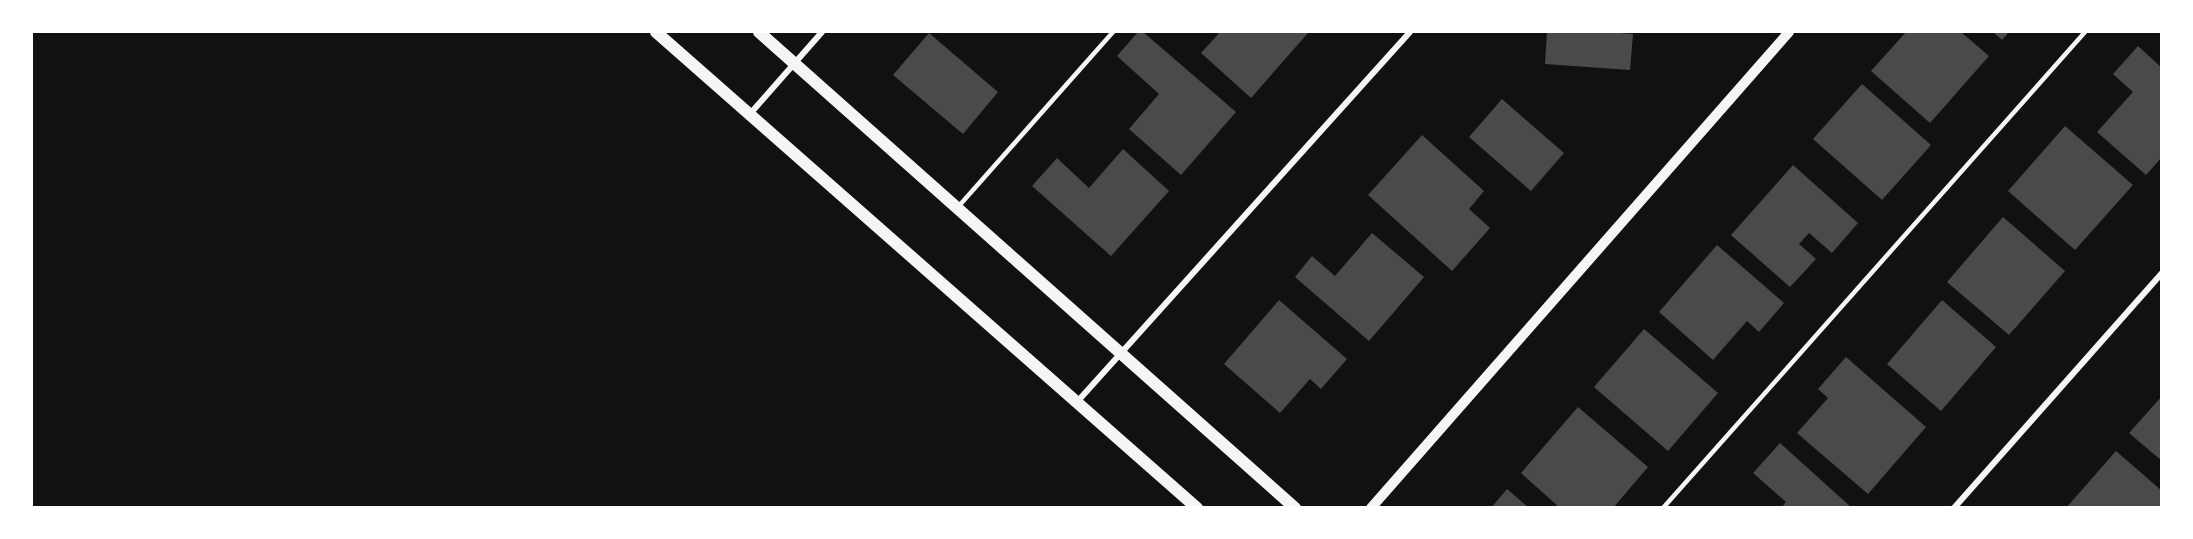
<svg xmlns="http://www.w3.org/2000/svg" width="2193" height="539" viewBox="0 0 2193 539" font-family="'Open Sans',sans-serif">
<rect width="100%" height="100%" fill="#111"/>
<g fill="#4a4a4a">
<path d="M1138,32H1143L1236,112L1181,175L1129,129L1159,94L1117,56Z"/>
<path d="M1220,32H1307L1308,33L1251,98L1201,53Z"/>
<path d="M1547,32H1606L1633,34L1630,70L1545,64Z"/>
<path d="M1906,32H1961L1989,56L1930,123L1871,71Z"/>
<path d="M1993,32H2009L2002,40Z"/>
<path d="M929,33L998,92L963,134L893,75Z"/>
<path d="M2138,46L2162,68V157L2146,175L2097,132L2133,92L2113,74Z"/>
<path d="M1862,84L1931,145L1882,200L1813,139Z"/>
<path d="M1502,99L1564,153L1531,191L1469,137Z"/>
<path d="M2065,126L2133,185L2075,250L2008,191Z"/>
<path d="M1422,135L1484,191L1469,209L1490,228L1452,271L1368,195Z"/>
<path d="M1123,149L1169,191L1111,256L1032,186L1057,158L1089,188Z"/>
<path d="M1793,165L1858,223L1832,253L1809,233L1799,244L1816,259L1790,287L1731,235Z"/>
<path d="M2003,217L2065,271L2009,335L1947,282Z"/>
<path d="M1372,233L1424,277L1369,341L1295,277L1312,256L1335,276Z"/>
<path d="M1717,245L1784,303L1759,332L1747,321L1713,360L1659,312Z"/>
<path d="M1279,300L1347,359L1321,389L1310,379L1280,413L1224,364Z"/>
<path d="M1942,300L1996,347L1941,411L1887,364Z"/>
<path d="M1644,329L1718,393L1668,451L1594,387Z"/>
<path d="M1846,357L1926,427L1868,494L1797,433L1828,398L1818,389Z"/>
<path d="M2162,396V461L2129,433Z"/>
<path d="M1578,407L1648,467L1613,508H1560L1521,473Z"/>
<path d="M1780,443L1852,508H1781L1786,502L1753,473Z"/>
<path d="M2116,451L2162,491V508H2066Z"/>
<path d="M1507,489L1529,508H1491Z"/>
</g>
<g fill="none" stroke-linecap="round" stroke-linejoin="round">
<g stroke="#f5f5f5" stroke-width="4.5">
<path d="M958,207L1113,32"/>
<path d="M1663,508L2085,32"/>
</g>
<g stroke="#f5f5f5" stroke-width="6">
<path d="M749,115L822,32"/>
<path d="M1077,402L1410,32"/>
<path d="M1954,508L2162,273"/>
</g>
<path stroke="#f5f5f5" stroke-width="10" d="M1371,508L1789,32"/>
<g stroke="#f5f5f5" stroke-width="12">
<path d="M656,32L1197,508"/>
<path d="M759,32L1295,508"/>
</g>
</g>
<rect width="2193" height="539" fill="none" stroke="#ffffff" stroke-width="66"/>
</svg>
